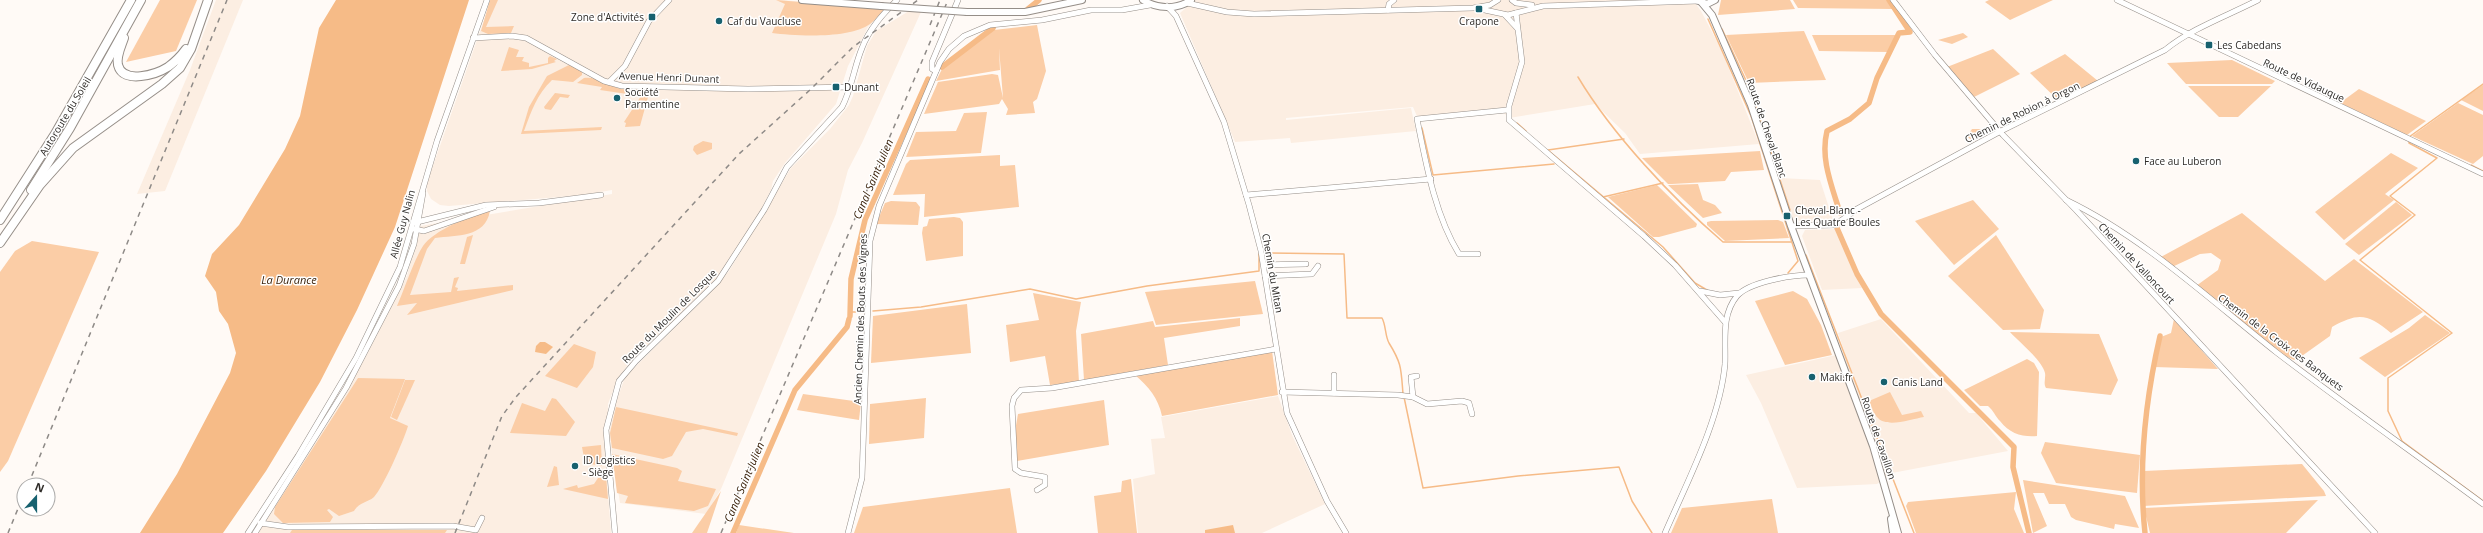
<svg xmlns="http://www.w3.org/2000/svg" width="2483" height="533" viewBox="0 0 2483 533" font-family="'Open Sans',sans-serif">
<rect width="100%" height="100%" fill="#fffaf6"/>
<g fill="#fceee2">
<path d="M216,0H243L165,191L137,194L190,70Z"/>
<path d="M491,0H782L886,9L868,27L848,66L836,104L785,163L773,181L771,190L762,208L720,275L629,363L617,381L608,404L606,466L611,533H254L364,360L407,276L420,226L612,194V190L583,195L449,206L440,205L431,199L427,191V183Z"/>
<path d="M1195,0H1693L1701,11L1722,51L1759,144L1640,154L1625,133L1595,104L1509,118L1503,112L1419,121L1413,107L1286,118V120L1411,108L1416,131L1291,143L1290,138L1235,142L1180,13Z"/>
<path d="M909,11L921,12L862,143L848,170L836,214L721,489L706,514L620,503L609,434L614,408L625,377L706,297L729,271L791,168L830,129L849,105L853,96L867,46L876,31Z"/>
<path d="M1780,178L1820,180L1833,220L1802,222L1793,218Z"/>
<path d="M1835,229L1862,288L1822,290L1802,236L1805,230Z"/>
<path d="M1881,319L1969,413H1976L2008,451L1892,473L1877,484L1797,488L1761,403L1746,375L1845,353L1838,333Z"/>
<path d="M1278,396L1292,435L1325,504L1262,533H1138L1133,479L1155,474L1151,439L1165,438L1161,417Z"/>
</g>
<g fill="#fbcda6">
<path d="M160,0H197L176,51L126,62Z"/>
<path d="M490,0H498L486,27L514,26L511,33L488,34L481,31Z"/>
<path d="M776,0L885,9C880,14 875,20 870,24C850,39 796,36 772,33L785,4Z"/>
<path d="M1721,0H1790L1795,9L1718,15Z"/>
<path d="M1793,0H1887L1894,9L1798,8Z"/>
<path d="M1989,0H2053L2010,20L1985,2Z"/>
<path d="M1037,25L1046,71L1037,99L1033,102L1035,113L1006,115L1008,109L1002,99L999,104L924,114L938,82L992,74L998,75L1003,98L999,48L1000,70L936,81L942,69L994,30Z"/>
<path d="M1804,31L1826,80L1749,83L1726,35Z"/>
<path d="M1963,33L1968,37L1952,44L1938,40Z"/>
<path d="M1812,35H1897L1888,52L1819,51Z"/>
<path d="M509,47L519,50L516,57H524L522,61L529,63V67L548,63V58L550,56L557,59L554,61L556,62L532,69L501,71Z"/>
<path d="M1993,49L2020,74L1972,98L1947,67Z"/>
<path d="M2065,54L2098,81L2060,102L2030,73Z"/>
<path d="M2232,60L2275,81L2272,84H2186L2167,63Z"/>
<path d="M569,65L582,71V75L573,82L552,80C537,94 531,112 524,131L602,127L601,130L521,134L529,107L547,76Z"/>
<path d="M584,78C596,76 609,86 621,89C629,90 636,88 643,91L648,97L640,126L625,127L626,123L624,122L641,96L600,90L602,87L577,83Z"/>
<path d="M2483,85V111L2461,100Z"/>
<path d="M2188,86H2271L2238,117H2219Z"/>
<path d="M2359,89L2426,121L2407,135L2340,103Z"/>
<path d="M555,93L570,95L568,98L560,97L551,110L545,109L544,107Z"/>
<path d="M2458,103L2483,115V156L2473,164L2412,136Z"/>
<path d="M987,112L981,153L906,157L916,132L956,131L964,113Z"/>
<path d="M1972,129H1991L1973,142L1967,136Z"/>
<path d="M703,141L712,143V149L697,155L693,150L694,146Z"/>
<path d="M1760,151L1764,170L1731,172L1725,181L1672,184H1668L1642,158Z"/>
<path d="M2391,153L2418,168L2385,194L2394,200L2344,240L2315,212Z"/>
<path d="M1000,155V166L1015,165L1019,207L924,217L925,194L893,195L906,164L910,160Z"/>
<path d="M1698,184L1703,200L1715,205L1722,213L1703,218L1668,185Z"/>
<path d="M1657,185L1697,224L1696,227L1659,237H1653L1608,197Z"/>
<path d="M1973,200L1999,229L1954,265L1915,221Z"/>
<path d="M891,201L916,202L920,207L918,225L876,224L885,203Z"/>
<path d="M2396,202L2412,215L2359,255L2345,244Z"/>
<path d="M490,211C485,238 457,235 435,238L427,249L410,295L451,292L454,278L459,277L455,287L458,288L457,291L513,285V290L407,315L417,303L397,306C404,290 414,260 423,246C433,231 472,214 490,211Z"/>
<path d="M2242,213L2325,281L2354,259L2423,312L2391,333C2368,314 2359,312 2332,327L2330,336L2299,358L2294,360L2283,355L2196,286L2218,270L2221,260L2211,253L2200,254L2172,267L2159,258Z"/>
<path d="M954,217L960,218L963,222V256L926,261L922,233L923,227L927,226L929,219Z"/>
<path d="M1778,220L1783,222L1789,238L1725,241L1707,225V222L1711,221Z"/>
<path d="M473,235L465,264H460L467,237Z"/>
<path d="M1996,235L2044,310L2040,329L2003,330L1948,276Z"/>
<path d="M32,241L99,252L8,461L0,472V272L15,251Z"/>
<path d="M1255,281L1263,314L1156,325L1145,292Z"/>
<path d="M1793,291L1807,299L1821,325L1832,355L1785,365L1755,301Z"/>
<path d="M1033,293L1081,302L1076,331L1079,382L1050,385L1045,356L1010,362L1006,325L1039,320Z"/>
<path d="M967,304L971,353L871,363L873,316Z"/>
<path d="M2425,315L2450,333L2385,377L2359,358L2409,328Z"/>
<path d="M1240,318V326L1164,338L1168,365L1084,380L1081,334L1153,321L1155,327Z"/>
<path d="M2174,319L2218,369L2154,367L2161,337L2171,333Z"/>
<path d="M2010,332L2099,334L2118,380L2111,395L2046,388C2043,383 2046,378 2045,373C2042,360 2019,342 2010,332Z"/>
<path d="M574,344L596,352L593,367L577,388L545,376Z"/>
<path d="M1272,351L1278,395L1162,416C1158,398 1149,387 1135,375Z"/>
<path d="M2027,359L2034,363L2039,372L2037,436C2022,437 2010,434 2000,421C1995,416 1994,411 1988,406H1980L1964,390Z"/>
<path d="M358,378L405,379L390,418L408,426C404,440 383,488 374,497C367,503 359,502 354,511L339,516L329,509L327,510L333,517L330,522L283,523L274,514L275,507Z"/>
<path d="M405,380H415L397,420L391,417Z"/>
<path d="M1890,392L1902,415L1921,411L1924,417C1912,419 1887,428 1878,418C1873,414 1872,406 1869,401Z"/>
<path d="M803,394L861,402L859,420L797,410Z"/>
<path d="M552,398L556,399L575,422L566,436L510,433L522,403L545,411Z"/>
<path d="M926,398L924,438L869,444L870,404Z"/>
<path d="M1104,400L1109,445L1017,461L1015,431L1018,414Z"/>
<path d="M616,407L738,433L737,436L703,429L686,432L672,456L663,459L612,448L610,433Z"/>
<path d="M2045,442L2140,455L2137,493L2056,483L2041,453Z"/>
<path d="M601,445L602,466L585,463L582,447Z"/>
<path d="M612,454L677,468L682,471L678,481L716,489L708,506L694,511L625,503L628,496L617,493Z"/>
<path d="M2302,464L2324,491L2326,496L2143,506L2144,471Z"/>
<path d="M554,466L557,467L559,485L547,487Z"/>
<path d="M606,476L608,499L563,489L577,485L578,488L594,484L598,478Z"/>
<path d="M1131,479L1137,533H1098L1094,496L1121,492L1122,481Z"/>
<path d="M2023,480L2125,496L2139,528L2115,524L2114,529L2076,520L2071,517L2065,504H2049L2044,493H2033L2047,526L2033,533Z"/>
<path d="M1010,488L1017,533H854L863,507Z"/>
<path d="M721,491L707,533H692Z"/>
<path d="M2016,492L2014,509L2024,533H1916L1906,506L1908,502Z"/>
<path d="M1772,499L1778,533H1671L1682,508Z"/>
<path d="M2318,500L2286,533H2150L2144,508Z"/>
<path d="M739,525L794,533H736Z"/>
<path d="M292,530H447L445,533H290Z"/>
</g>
<g fill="#f6bb87">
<path d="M336,0H469L395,227L357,310L320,382L266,471L223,533H140L177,474L230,373L236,353L228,324L219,311L216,292L205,276L212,254L239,225L285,149L300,116L319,28Z"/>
<path d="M540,342H545L553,347L546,354L535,352L536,346Z"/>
<path d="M1233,525L1235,533H1205V530Z"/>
</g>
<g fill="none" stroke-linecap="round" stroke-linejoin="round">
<g stroke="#f6bb87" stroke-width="1.5">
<path d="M1708,19L1751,116L1798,261L1788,273"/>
<path d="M1722,29L1750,89L1790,210"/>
<path d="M1578,77C1612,134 1672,198 1723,242H1791"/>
<path d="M2483,84L2409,137V143L2437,158L2390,196L2415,215L2360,260L2452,333L2388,378V411L2402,441L2483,501"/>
<path d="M1517,123L1526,131"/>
<path d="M1422,128L1433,175L1554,164"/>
<path d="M1548,150L1624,139"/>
<path d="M1549,151L1663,247L1695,283L1707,290"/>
<path d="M2471,165L2483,171"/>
<path d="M1603,197L1663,183"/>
<path d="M1266,253L1344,254L1347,318H1382C1386,325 1385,336 1389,343C1402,364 1401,369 1403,394"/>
<path d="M1806,255L1914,533"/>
<path d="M873,311L921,307L1030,289L1076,299L1147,286L1259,271V254"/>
<path d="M850,312H862"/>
<path d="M1404,397L1423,488L1518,476L1619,467L1632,501L1652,533"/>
</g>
<g stroke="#f6bb87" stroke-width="5.5">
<path d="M1028,9L1039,0"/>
<path d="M942,67L993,28"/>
<path d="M1840,213C1832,186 1820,159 1827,131L1850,119L1869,103L1877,78L1899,33L1910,32L1889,0"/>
<path d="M1837,228L1857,274L1881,314L2014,447L2013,467L2029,533"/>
<path d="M850,316L851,279L865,220L928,79"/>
<path d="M733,533L795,390L847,327L849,319"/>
<path d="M2145,533C2138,466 2145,401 2160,336"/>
</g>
<g stroke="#958e88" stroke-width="6">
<g id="minor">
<path d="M1512,0L1516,3L1532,5"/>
<path d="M1893,0L1935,55L2003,135L2076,210L2375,533"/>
<path d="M2117,0L2483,174"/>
<path d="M1187,3L1227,12L1254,14L1473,8L1490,5L1498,0"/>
<path d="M1167,6L1176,16L1224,122L1249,205L1261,251L1287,413L1327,501L1346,533"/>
<path d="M1480,9L1508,15L1543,6L1698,1"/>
<path d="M1388,10L1389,4L1394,0"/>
<path d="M1516,13L1522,62L1509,106V120L1644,236L1675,265L1725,322"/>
<path d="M1505,15L1517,28"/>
<path d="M473,38L512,36L526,38L604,81L622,86L748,89L851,87"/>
<path d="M936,71L932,69V62L958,0"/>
<path d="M609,82L625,66L649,21L669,0"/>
<path d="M1246,195L1431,179"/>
<path d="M2066,200C2143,237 2209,299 2276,352C2344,404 2414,453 2483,504"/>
<path d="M417,222L486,205L539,203L601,195"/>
<path d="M1791,226L1835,225L1857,209L1999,132L2165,50C2192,28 2227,16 2258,0"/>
<path d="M414,229L424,231L494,207"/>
<path d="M1478,254H1459C1435,215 1426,164 1417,119L1507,110"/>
<path d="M1264,265L1306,264"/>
<path d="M1265,276L1312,274L1318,266"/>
<path d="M1700,291L1720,295L1739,293"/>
<path d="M1334,375V393"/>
<path d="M1282,392L1398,395L1413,397L1427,404L1462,401L1469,403L1472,414"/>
<path d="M1413,397L1411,377L1417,376"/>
<path d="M1037,490L1045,485V477L1021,473L1015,469L1012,406L1014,398L1021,390L1052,388L1276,349"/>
<path d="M260,523L288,527L453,526L476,530L482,518"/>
<path d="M248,533L298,456L356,358L400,267L437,141L487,0"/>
<path d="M255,533L346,388L399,286L414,244L423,193"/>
<path d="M615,533L606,430L619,381L636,361L718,281L764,210L787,167L842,107C852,88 854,67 862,48C869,29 883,14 897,0"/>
<path d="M848,533L862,478L870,241L879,206L940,62L949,49L964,36L990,25L1042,20L1091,10H1122L1150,5"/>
<path d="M1665,533C1687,482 1720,420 1725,364C1726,341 1721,315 1737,296C1749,282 1791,275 1809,275"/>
</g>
</g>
<g stroke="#958e88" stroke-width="8">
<g id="major">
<path d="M802,0L881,6"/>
<path d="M1143,0C1157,9 1177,10 1191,0"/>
<path d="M1696,0L1707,4L1715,0"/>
<path d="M1702,3L1712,15L1751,105L1791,226L1873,446L1898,533"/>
<path d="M967,12H1025L1082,0"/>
<path d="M1891,519L1893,533"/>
</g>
</g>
<g stroke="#958e88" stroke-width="10">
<g id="highway">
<path d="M124,38C121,47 116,56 118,65C123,85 157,74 168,67C175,62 181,56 186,49"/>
<path d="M31,190L70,128L141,0"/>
<path d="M0,220L55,134L131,0"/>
<path d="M0,243L40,185L73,148L162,84L180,68L191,49L208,0"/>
</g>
</g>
<use href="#minor" stroke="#fff" stroke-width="5"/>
<use href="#major" stroke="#fff" stroke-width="6"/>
<use href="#highway" stroke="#fff" stroke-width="8"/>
<g stroke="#8e8a87" stroke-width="1.5" stroke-dasharray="5 5" stroke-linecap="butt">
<path d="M930,25L940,0"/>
<path d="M28,485L227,0"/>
<path d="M8,533L24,494"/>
<path d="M455,533L502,416L516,397L739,154L811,89L853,47L918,0"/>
<path d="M721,533L948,0"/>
</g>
<g stroke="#958e88" stroke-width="8" stroke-linecap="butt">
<path id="major-bridge" d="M881,6L967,12"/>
</g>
<use href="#major-bridge" stroke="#fff" stroke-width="6"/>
</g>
<g fill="#17616f" stroke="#fff" stroke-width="1.5">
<rect x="1475" y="5" width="8" height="8" rx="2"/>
<rect x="648" y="13" width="8" height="8" rx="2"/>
<circle cx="719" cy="21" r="4"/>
<rect x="2205" y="41" width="8" height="8" rx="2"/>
<rect x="832" y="83" width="8" height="8" rx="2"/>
<circle cx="617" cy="98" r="4"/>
<circle cx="2136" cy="161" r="4"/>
<rect x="1783" y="212" width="8" height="8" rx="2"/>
<circle cx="1812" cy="377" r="4"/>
<circle cx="1884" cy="382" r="4"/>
<circle cx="575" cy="466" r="4"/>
</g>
<g text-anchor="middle" stroke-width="3" stroke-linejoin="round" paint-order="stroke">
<g font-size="10" fill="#2e2b28" stroke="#fff" text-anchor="start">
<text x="644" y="21" text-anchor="end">Zone d'Activités</text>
<text x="727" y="25">Caf du Vaucluse</text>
<text x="1479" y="25" text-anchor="middle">Crapone</text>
<text x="2217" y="49">Les Cabedans</text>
<text x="844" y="91">Dunant</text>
<text x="625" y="96">Société<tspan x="625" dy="12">Parmentine</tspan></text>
<text x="2144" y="165">Face au Luberon</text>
<text x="1795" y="214">Cheval-Blanc -<tspan x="1795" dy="12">Les Quatre Boules</tspan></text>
<text x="1820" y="381">Maki.fr</text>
<text x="1892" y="386">Canis Land</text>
<text x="583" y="464">ID Logistics<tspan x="583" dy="12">- Siège</tspan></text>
</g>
<g font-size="10" fill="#2e2b28" stroke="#fff">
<text transform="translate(669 77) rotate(2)" y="4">Avenue Henri Dunant</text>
<text transform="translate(2304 80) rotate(25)" y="4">Route de Vidauque</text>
<text transform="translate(2022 112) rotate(-26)" y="4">Chemin de Robion à Orgon</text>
<text transform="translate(65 116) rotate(-59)" y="4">Autoroute du Soleil</text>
<text transform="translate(1767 128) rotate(71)" y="4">Route de Cheval-Blanc</text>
<text transform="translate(402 224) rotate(-75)" y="4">Allée Guy Nalin</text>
<text transform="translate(2137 263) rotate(47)" y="4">Chemin de Valloncourt</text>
<text transform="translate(1273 273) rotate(80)" y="4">Chemin du Mitan</text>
<text transform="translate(669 316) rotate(-45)" y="4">Route du Moulin de Losque</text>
<text transform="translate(860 319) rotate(-88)" y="4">Ancien Chemin des Bouts des Vignes</text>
<text transform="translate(2281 342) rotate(37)" y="4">Chemin de la Croix des Banquets</text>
<text transform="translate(1879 438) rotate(71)" y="4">Route de Cavaillon</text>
</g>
<g font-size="11" font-style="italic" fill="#3c240d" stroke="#fff">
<text transform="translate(873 179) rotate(-67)" y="4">Canal Saint-Julien</text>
<text x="289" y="284">La Durance</text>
<text transform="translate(744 482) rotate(-67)" y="4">Canal Saint-Julien</text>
</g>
</g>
<g transform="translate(36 497) rotate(21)"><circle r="19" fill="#ffffff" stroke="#abaaa9"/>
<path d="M0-3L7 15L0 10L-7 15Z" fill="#17616f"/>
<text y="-6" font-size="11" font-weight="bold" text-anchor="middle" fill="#2e2b28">N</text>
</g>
</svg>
